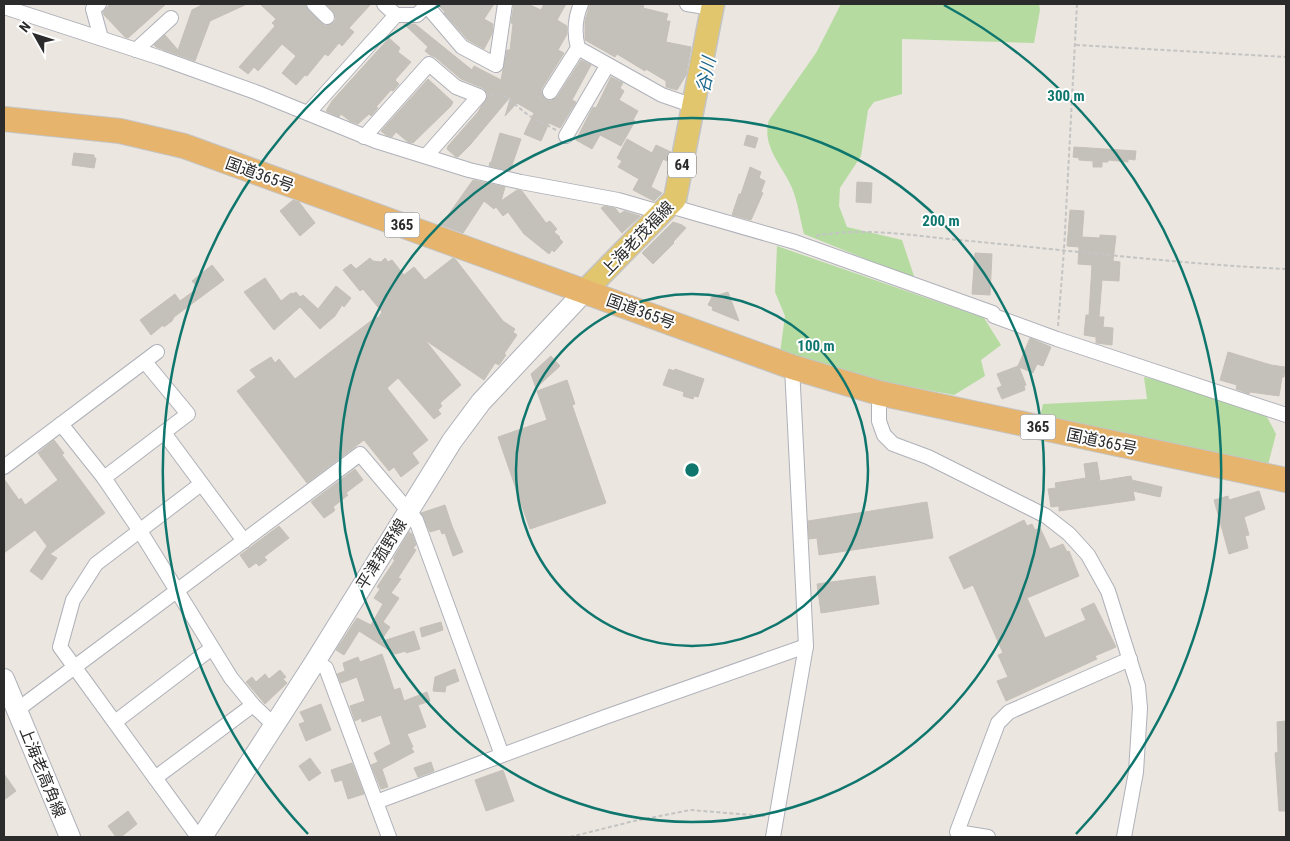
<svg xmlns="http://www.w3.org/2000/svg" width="1290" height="841" viewBox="0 0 1290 841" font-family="'Roboto Condensed','Noto Sans JP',sans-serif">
<rect width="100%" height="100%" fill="#ebe6df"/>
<g fill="#b5dba1">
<path d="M841,4H1039L1040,10L1034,43L902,39V94L874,102L868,110L861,156L840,188L839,206L847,227L902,240L915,279L804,234C800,219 798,202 792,188C783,166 761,147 769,120L816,53Z"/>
<path d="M777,246L984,318L1001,345L981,360L985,376L954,395L863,378L780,353L785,316L775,292Z"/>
<path d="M1144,377L1210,392L1266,415L1276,434L1268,465L1040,418L1043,404L1147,399Z"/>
</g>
<g fill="#c4c0ba" stroke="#c6c1b8">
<path d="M110,4H166L128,38L125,37L104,15L103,12Z"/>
<path d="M204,4H247L210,21L195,61L156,47L154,45L165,35L178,50L192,10Z"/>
<path d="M260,4H305L308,10L325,26L333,23L336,19L333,11L326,4H371L349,28L354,32L342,46L339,43L328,56L325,54L307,76L305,75L296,85L282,73L296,56L282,44L258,71L254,67L248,74L239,67L275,26L272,23L276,19Z"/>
<path d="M437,4H494L484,19L493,24L492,34L484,49L468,40L444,13L445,12Z"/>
<path d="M514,4H528L541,10L544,4H566L557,20L567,26V34L558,50L564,53L542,88L541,92L545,99L550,101L557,97L581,60L591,65L572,100L576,102L560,128L549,123L541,141L524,134L534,113L517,103L505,116L511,96L470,145L458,157H456L447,149L448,146L478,112L488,95L483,88L461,79L435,57L430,55L425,51L428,47L404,24H415L472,70L474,66L501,80L507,50H510L513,24L511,23Z"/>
<path d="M590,4H644L643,8L668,14L666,21H670L666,42L691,47L686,75L677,90L666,87V81L646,69L645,71L617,54L615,57L585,40V21Z"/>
<path d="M389,38L400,48L398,52L411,62L395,80L399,84L393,91L391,90L376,107L378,108L371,116L369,114L358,124L350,121L341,114L339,117L326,111L332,101Z"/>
<path d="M611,77L623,83L620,88L624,91L619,100L638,111L633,120L635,121L621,146L600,135L592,149L576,140L593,107L596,108Z"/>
<path d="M428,79L453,102L451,106L413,143L408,142L396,132L392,137L386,135L381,131Z"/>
<path d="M500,133L521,139L510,171L489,166L490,162L491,163Z"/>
<path d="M747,135L758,138L755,148L744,145Z"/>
<path d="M627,139L652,153L656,145L671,152L667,161L663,159L651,187L662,193L654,201L633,190L639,179L618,167L622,161L617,158Z"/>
<path d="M1074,147L1136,151L1135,160L1128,159V162L1108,160V162H1102V167H1093V161L1079,160V158L1073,157Z"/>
<path d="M74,153L94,155V158H96L94,168L72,165Z"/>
<path d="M750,167L761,172L759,178L765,181L761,192L763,193L751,220L732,215L739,194H741Z"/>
<path d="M473,180L505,187L501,201L517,190L522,191L546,223L550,221L557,229L554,232L560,237L559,238L563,242L554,252L552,250L549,254L524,234L508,212L503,216L496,207L494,209L484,201L463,233L441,225Z"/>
<path d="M857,182L872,183L871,203L856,202Z"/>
<path d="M293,200L299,202L315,223L300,236L280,211Z"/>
<path d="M604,206L615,208L620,214L624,211L640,216L622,233L601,208Z"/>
<path d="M1070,210L1084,211L1082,237L1100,238V235L1116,236L1113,261L1120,262L1119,281L1102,280L1099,317H1104L1103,327L1113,328L1112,345L1096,343V337L1084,335L1086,315H1089L1092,265L1078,264L1079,247L1067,246Z"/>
<path d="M673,222L682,225L686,228L673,242L674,243L653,264L642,253Z"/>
<path d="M975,253L992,254L990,295L972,294Z"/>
<path d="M370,258L373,261L381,262L385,258L388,262L392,260L404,275L414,267L425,280L453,258L456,260L503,321L515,329L513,332L517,335L504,354L506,355L499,365L495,363L484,380L425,340L461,385L440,403L442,406L438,410L441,414L434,419L398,378L387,388L428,440L412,453L419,463L401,477L394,467L389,471L364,440L307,483L237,391L256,377L250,370L271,357L275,363L279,359L295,379L376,317L378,318L382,312L363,289L360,291L343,270L351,264L356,269Z"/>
<path d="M212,265L224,280L174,317L172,321L164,327L163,325L151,335L140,320L175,294L180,301L198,288L192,281Z"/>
<path d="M265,278L281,301L291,293L293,294L296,292L300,297L303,295L318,309L336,286L351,298L344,307L342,305L335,316L320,329L300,307L274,330L244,292Z"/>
<path d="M728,292L739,321L712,310L713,307L708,305L712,297Z"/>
<path d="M1030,338L1051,347L1043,366L1037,364L1033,373L1019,367L1026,385L1024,386L1025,390L1002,399L997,388L1002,386L997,374L1018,366Z"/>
<path d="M1228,352L1271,365L1285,367L1284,377H1282L1279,396L1250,392L1249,394L1236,389L1237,385L1220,380Z"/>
<path d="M551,356L560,366L536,388L531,374Z"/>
<path d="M669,369L674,371L675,369L704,379L698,397L694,396L693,399L683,396L684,392L663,385Z"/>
<path d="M567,380L575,404L572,405L606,503L530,529L498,437L547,420L537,391Z"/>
<path d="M54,440L64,453L62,455L105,513L50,554L57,558L42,580L30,571L47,546L35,530L4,553V479L19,500L21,498L25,505L58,480L38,453Z"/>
<path d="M1097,462L1100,481L1131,476L1132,480L1162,487L1160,497L1133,491L1135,500L1059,511V506L1051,507L1048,489L1056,488L1055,483L1086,478L1084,464Z"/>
<path d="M355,469L363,480L346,493L348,495L333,507L335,510L333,512L324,518L311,502Z"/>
<path d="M1259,491L1265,509L1244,517L1249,535L1245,536L1248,548L1229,554L1214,500L1228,496L1229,500Z"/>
<path d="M927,502L933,538L819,555L817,538L809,539L808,521Z"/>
<path d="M445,505L452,526L463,552L453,556L445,533L442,534L440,529L430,532L421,513Z"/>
<path d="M1024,520L1027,526L1032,524L1035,530L1040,528L1050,549L1063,544L1067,552L1069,551L1079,576L1027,598L1045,638L1086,620L1081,609L1094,603L1116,647L1095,656L1097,659L1006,701L997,681L1008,677L998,655L1003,653L973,585L964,589L949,557Z"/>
<path d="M279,526L289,538L264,557L267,560L259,566L256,563L249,568L240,555Z"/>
<path d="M409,532L412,534L416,545L413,548L416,550L398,578L401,579L391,593L399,598L383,622L390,627L380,642L414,631L420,649L406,653V651L395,654L359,631L344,655L336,650L357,618L371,625L383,604L374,598L380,589L377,587L395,560L393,559Z"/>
<path d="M875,576L879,604L821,613L817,584Z"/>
<path d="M441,622L443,630L422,637L420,628Z"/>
<path d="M382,654L394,690L400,688L404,701L427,692L430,701L418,705L426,727L407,734L413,747L411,748L414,752L382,769L388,787L381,789L371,765L378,762L374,753L391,744L381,715L362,722L361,718L355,721L350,706L365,701L357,677L341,683L337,674L345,671L343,663L358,657L360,662Z"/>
<path d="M455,669L459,681L446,686L445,692L433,691L435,677Z"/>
<path d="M280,670L286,677L283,679L287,683L265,704L246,682L252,677L256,682L265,674L269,679Z"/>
<path d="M321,704L331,730L306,741L299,724L305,722L300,712Z"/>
<path d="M1286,721V811H1279L1275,753L1278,752L1277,722Z"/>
<path d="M310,758L321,773L309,781L299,766Z"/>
<path d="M431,762L434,771L418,777L414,768Z"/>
<path d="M352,763L364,794L348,799L342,780L335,782L331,770Z"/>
<path d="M503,770L514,801L486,811L475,780Z"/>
<path d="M4,774L16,791L4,800Z"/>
<path d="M128,811L137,824L121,837H116L108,826Z"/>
</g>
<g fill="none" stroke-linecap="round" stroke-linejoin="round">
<g stroke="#afb1ba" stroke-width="16">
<g id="minor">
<path d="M99,4L93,9L101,38"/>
<path d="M314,4L327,17"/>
<path d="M384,4L396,15"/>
<path d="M687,4L712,8"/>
<path d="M427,6L462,47L496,65L505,4"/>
<path d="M4,7L161,58L258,93L376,141L469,170L521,182L618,200L663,213"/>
<path d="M578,48L662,95L694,106"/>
<path d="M136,50L171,18"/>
<path d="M550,92L578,48C574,33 575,18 581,4"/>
<path d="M308,113L396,15H417L428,4"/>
<path d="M566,136L607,66"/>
<path d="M364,137L429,64L456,87L479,96L426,156"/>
<path d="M670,206L795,242L993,313L994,316L1057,339L1286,415"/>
<path d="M879,393V421L884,435L893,444L928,457L1046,516L1069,534L1088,555L1108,591L1138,686L1140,708L1136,772L1124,837"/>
<path d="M61,424L104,478L140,531L231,678L253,705L274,725"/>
<path d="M164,433L244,541"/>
<path d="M4,467L157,352"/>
<path d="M104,478L188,414L145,362"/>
<path d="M315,662L326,668L389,837"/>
<path d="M17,710L360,454L416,520L502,755"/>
<path d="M115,722L212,648"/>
<path d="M155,778L253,705"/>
<path d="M376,802L605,717L806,646"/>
<path d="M198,837L60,647L73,600L96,564L201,484"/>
<path d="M773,837L806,646L792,367"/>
<path d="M988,837L957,832L998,723L1009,712L1130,659"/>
</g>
</g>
<g stroke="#afb1ba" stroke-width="22">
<g id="secondary">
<path d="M4,679L70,837"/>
<path d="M202,837L315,662L452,441L481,402L585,291"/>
</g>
</g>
<g stroke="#c4c4c4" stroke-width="25">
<path id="primary" d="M585,291L675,199L713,4"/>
</g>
<g stroke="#c4c4c4" stroke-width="26">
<path id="trunk" d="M4,119L120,131L184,146L792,367L879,393L1286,480"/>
</g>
<g stroke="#c4c4c4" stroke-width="2" stroke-dasharray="4 2.5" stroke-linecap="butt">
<path d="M1076,45L1286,57"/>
<path d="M491,94L506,97L528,115L556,130"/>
<path d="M816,236C866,226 920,237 970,241C1075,251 1180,264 1286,269"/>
<path d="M1058,326L1064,250L1077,4"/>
<path d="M570,837L634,821L690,810L765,816"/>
</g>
<use href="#minor" stroke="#fff" stroke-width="14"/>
<use href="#secondary" stroke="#fff" stroke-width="20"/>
<use href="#primary" stroke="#e1c66e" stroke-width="22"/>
<use href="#trunk" stroke="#e6b46c" stroke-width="24"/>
</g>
<g fill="none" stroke="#0f766e" stroke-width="2.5">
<circle cx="692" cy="470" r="176"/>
<circle cx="692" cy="470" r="352"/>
<path d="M308 834A529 529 0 0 1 440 5M944 5A529 529 0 0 1 1076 834"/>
</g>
<g text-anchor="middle" stroke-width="4" stroke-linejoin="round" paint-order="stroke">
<g fill="#fff" stroke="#6b6b6b" stroke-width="1">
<rect x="668" y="152.5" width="28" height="25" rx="4"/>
<rect x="384.5" y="212.5" width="35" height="25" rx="4"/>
<rect x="1020.5" y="414.5" width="35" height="25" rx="4"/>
</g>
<g font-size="15" font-weight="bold" fill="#2b2b2b">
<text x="682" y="170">64</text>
<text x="402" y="230">365</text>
<text x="1038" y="432">365</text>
</g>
<g font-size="16" fill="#2b2b2b" stroke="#fff">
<text transform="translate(260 174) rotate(20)" y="6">国道365号</text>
<text transform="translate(637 238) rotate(-46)" y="6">上海老茂福線</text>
<text transform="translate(641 311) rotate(20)" y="6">国道365号</text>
<text transform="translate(1102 441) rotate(12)" y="6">国道365号</text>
<text transform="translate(381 554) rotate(-58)" y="6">平津菰野線</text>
<text transform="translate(43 772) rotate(68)" y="6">上海老高角線</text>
</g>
<g font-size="18" font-style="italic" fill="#1d678d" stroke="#fff">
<text transform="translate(706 75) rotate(-79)" y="6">谷川</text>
</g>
</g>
<circle cx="692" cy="470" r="8" fill="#0f766e" stroke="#fff" stroke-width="2.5"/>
<g font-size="15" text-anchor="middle" font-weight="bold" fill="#0f766e" stroke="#fff" stroke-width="4" stroke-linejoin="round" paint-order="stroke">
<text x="1066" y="101">300 m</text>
<text x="941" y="226">200 m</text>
<text x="816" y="351">100 m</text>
</g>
<rect width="1290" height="841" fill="none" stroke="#2b2b2b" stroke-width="10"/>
<g transform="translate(35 35) rotate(309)" stroke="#ffffff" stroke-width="4" paint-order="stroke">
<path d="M0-4L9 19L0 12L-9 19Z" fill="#2b2b2b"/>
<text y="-8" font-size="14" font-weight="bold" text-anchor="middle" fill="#2b2b2b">N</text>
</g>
</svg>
